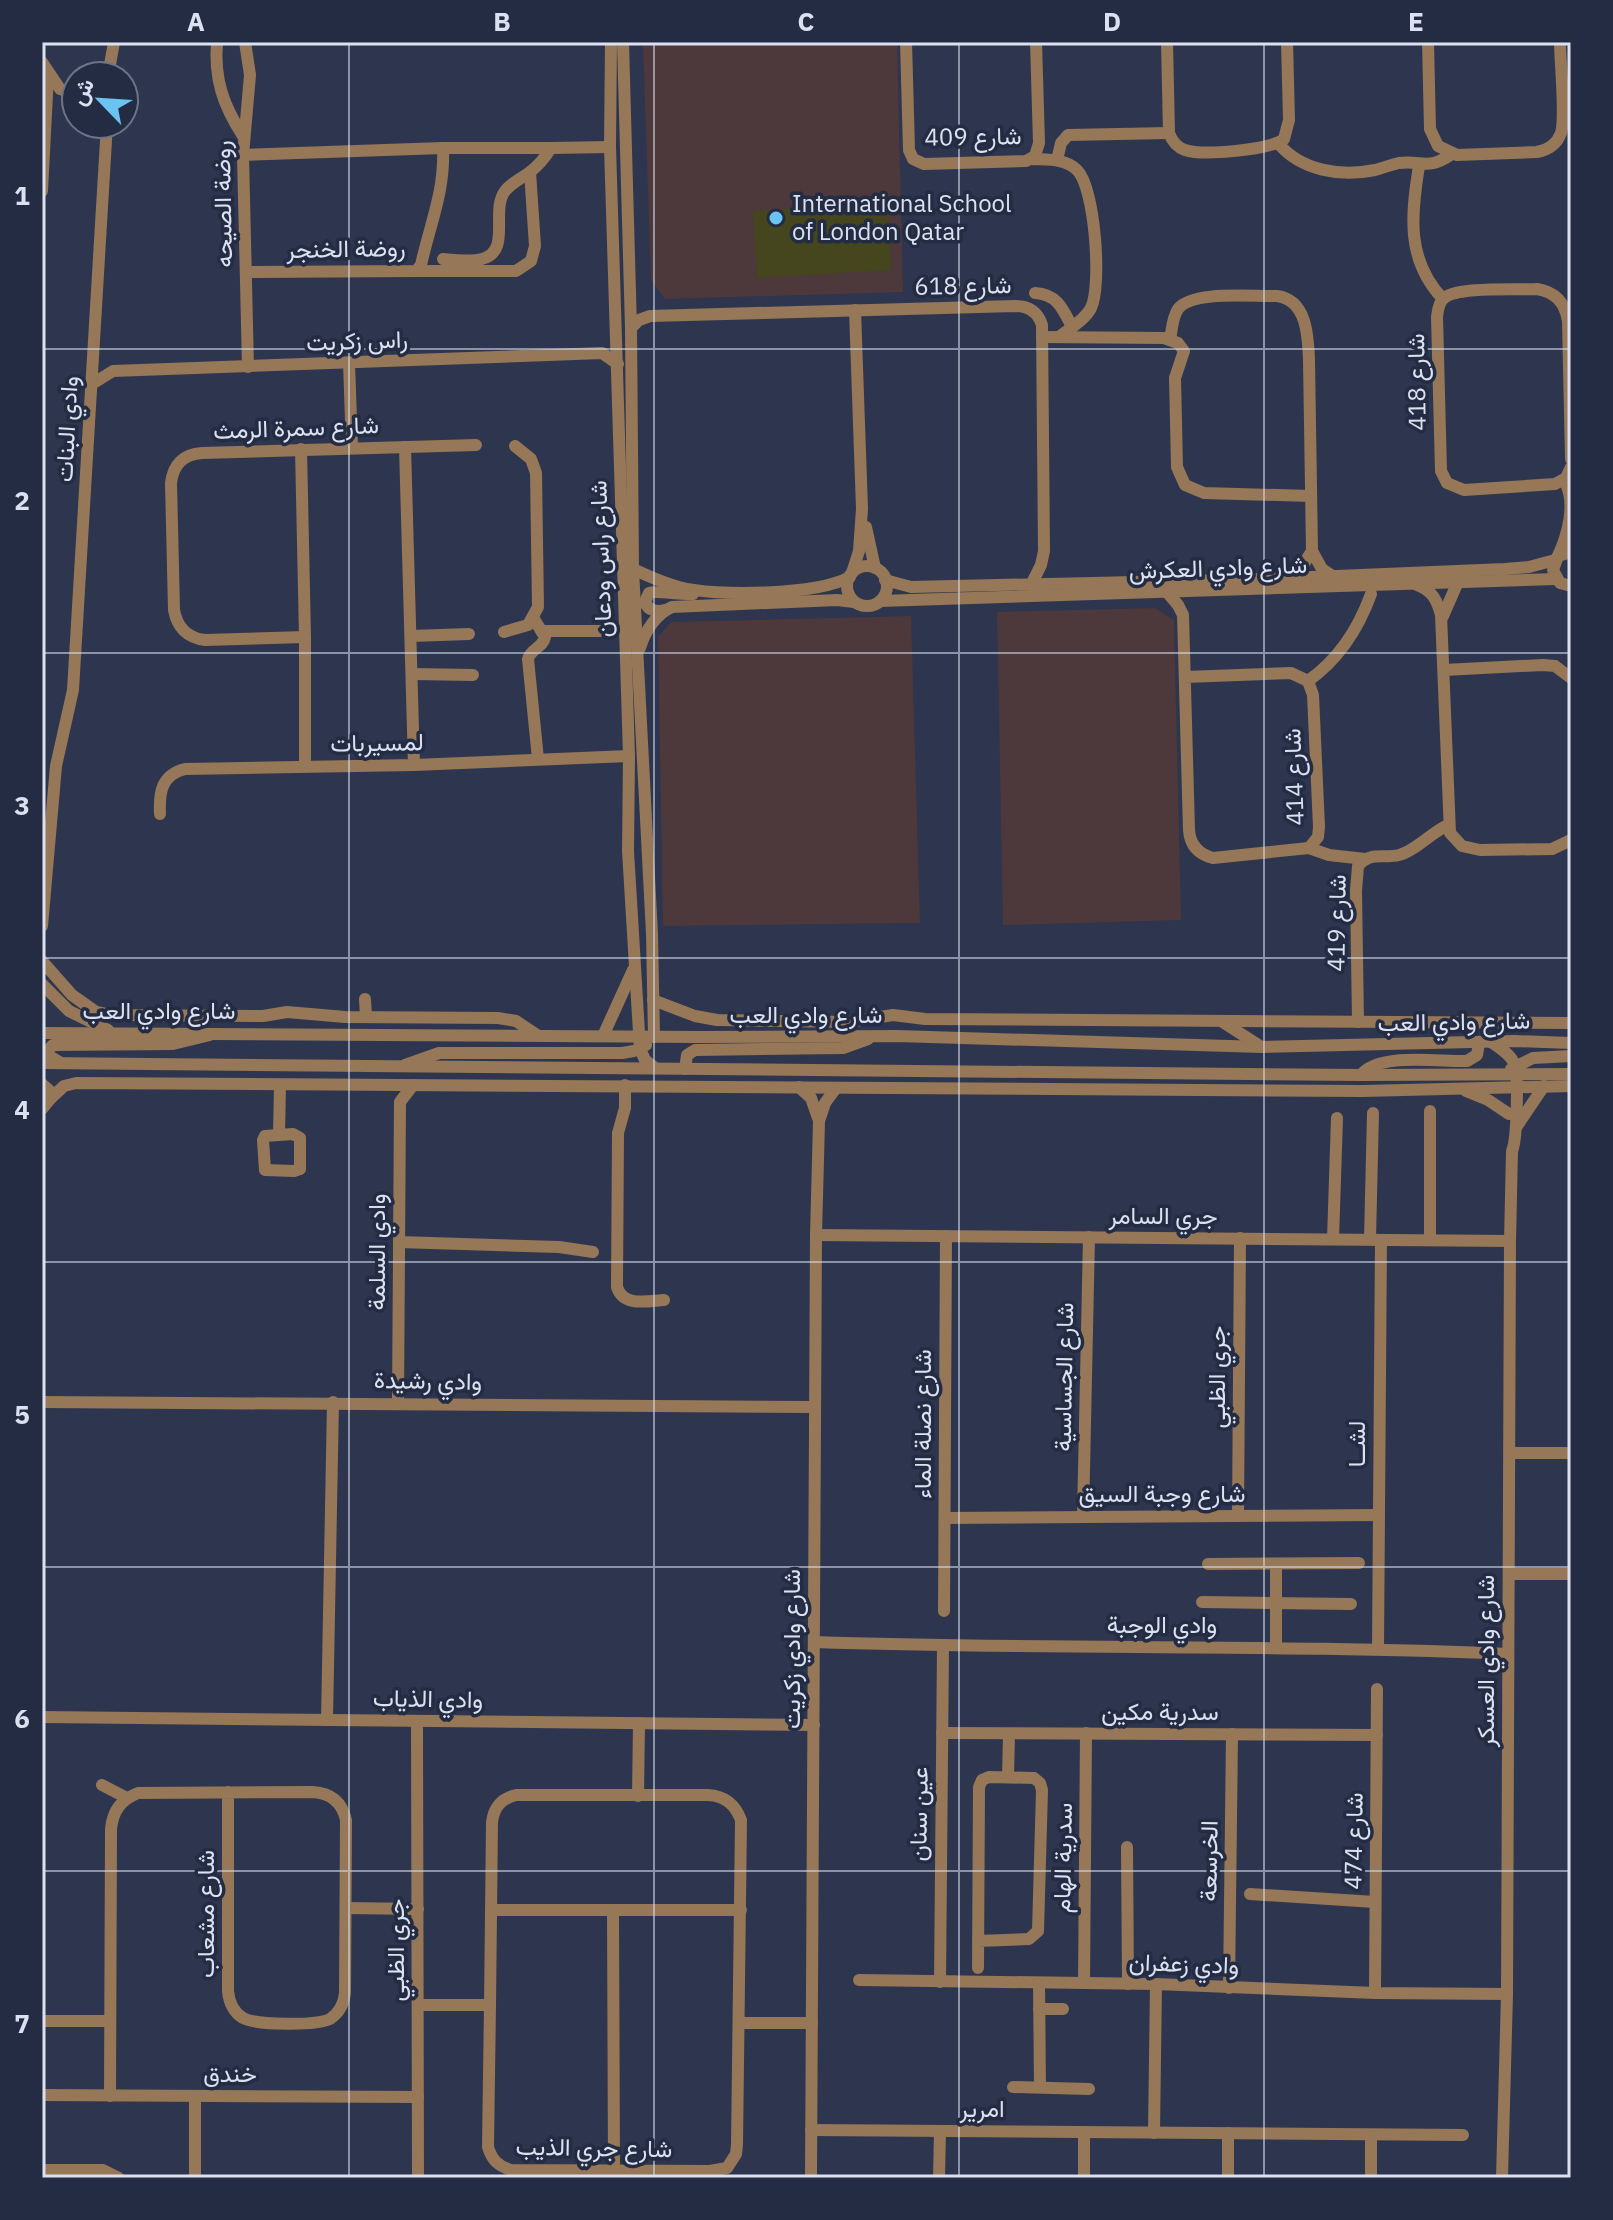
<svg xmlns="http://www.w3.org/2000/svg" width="1613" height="2220" viewBox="0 0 1613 2220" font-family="'IBM Plex Sans',Vazirmatn,sans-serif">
<rect width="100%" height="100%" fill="#2d364e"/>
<g fill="#4d383b">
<path d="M643,42H897L903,292L665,299L651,280Z"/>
<path d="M1155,608L1174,620L1181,920L1003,925L997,612Z"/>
<path d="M911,616L920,923L663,926L658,637L671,622Z"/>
</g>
<path fill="#45461d" d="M887,202L891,270L757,278L753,211Z"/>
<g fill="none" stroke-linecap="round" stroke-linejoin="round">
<g stroke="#967757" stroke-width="12">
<path d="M217,42C214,79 223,105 243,136"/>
<path d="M245,42L250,75L243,155L248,367"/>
<path d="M611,42L610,147L629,756L628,851L640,1049L645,1060L655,1068"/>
<path d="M623,42L631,328L633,569L652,934L654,1037"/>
<path d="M906,42L909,150L913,159L924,164L1026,161L1035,156L1039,143L1036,42"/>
<path d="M1167,42L1169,133C1172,141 1176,147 1185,150C1203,156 1270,150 1284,139L1289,120L1287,42"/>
<path d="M1428,42L1430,129L1438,146L1457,155L1537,152C1548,150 1557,144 1561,133C1566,118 1560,62 1560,42"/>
<path d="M42,62L60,89L76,95"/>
<path d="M108,76L114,42"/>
<path d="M1278,143C1301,171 1341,177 1375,170C1383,168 1390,165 1399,163C1423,160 1427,171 1452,154"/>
<path d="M243,155L443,148H551"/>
<path d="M1031,159C1047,160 1065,158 1077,170C1095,187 1102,286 1091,308C1085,320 1070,328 1059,337"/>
<path d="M1057,160L1061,143L1068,135L1169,133"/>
<path d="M1419,166C1411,215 1406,260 1443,299"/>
<path d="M42,191L48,75"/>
<path d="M443,259C455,260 470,262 482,259C512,251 490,211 505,191C511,183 522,178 530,172C539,165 545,158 551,148L610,147"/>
<path d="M416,271H516L531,261L535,246L530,172"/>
<path d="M246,272L416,271L421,265C430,224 445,191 443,148"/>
<path d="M1035,293C1057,294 1063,309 1072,327"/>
<path d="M631,328L639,320L650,316L1015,306C1029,306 1038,312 1042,325L1044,551L1041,565L1031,585"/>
<path d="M1042,337L1164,338L1178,343L1184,351L1175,378L1177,467L1185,485L1204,493L1311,496"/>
<path d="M1170,340C1172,330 1172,318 1178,309C1192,290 1254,297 1277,296C1307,300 1308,336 1309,360L1312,551L1322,569L1334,577"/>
<path d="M349,363L352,448"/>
<path d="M92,384L113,371L602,353L618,364"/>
<path d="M405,447L414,765"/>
<path d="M301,449L305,637V766"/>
<path d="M1571,459L1568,321C1565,302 1555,292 1537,289C1517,290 1455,286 1443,299C1438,304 1438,311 1437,317L1441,471L1447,483L1464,490L1555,484L1566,478L1571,467"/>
<path d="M866,527L875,568"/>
<path d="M1571,552L1558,556L1553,570L1560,583L1571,586"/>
<path d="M1558,556C1568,534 1577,502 1564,480"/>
<circle cx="867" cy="586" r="20"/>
<path d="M633,569C648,576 663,583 679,587C716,597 817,595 850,577"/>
<path d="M852,573L859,551L862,509L855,310"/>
<path d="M1295,578L1312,551"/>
<path d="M885,580L911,587L1265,579L1505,569L1529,567L1555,560"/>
<path d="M1417,585C1432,590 1437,600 1441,615L1450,833L1462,846L1480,850L1552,849L1571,840"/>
<path d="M1167,592L1178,605L1183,615L1189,830C1190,845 1198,854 1213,858L1309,848L1318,837L1319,827L1313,695L1308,681L1291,673L1185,677"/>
<path d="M880,601L1556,579"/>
<path d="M665,610C657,612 648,611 645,602L649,593C656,590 680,595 693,594"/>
<path d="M1443,616L1457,584"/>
<path d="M534,619L545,637C543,648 531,648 528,659L538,759"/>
<path d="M543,631H601"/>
<path d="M504,632L528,625L538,607L536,473L531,459L515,446"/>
<path d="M411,636L469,634"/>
<path d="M305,637L205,640C187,638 177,627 174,610L171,483C173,465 183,454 202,453L476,445"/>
<path d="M640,648C645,631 656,614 672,607L837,600L854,602"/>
<path d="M1444,670L1543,665L1555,666L1571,678"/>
<path d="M412,674L473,675"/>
<path d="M1308,681C1339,659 1358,630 1371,594"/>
<path d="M160,814C159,793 161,775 185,769L414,765L629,756"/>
<path d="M1309,848L1329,855L1365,859"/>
<path d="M42,926L56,766L73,690L107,124"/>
<path d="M42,961L72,995L96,1012L111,1015L263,1016L287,1012L345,1017L498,1018L516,1021L537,1035"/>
<path d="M42,984L69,1011L108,1030"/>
<path d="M365,999L366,1017"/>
<path d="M653,1000L695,1016L717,1020L848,1022L893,1015L925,1019L1571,1023"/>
<path d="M1221,1021L1260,1046"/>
<path d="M1358,1022L1356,891L1358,866C1370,851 1383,859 1399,855C1415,851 1432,832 1448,825"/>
<path d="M42,1033L698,1037L897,1036L1262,1047L1515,1041L1571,1043"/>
<path d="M603,1036L633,970"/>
<path d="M1491,1042C1500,1048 1510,1054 1514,1063C1519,1074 1517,1140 1512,1151L1510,1241L1507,1994L1502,2178"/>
<path d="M42,1063L1361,1075L1571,1074"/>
<path d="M61,1063L48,1055L49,1049L53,1045L173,1044L210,1035"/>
<path d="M405,1065L439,1053H622L634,1051L646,1045"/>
<path d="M685,1069L687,1055L695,1050L843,1048L868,1039"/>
<path d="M1511,1069L1533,1058L1571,1056"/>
<path d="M1361,1075C1378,1052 1439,1062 1467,1061L1477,1055L1479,1043"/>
<path d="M42,1084L49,1090L51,1098L42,1109"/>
<path d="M625,1085V1108L618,1133L617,1287C623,1307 647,1301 664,1300"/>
<path d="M799,1087L811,1098L818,1118"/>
<path d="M1466,1091L1488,1100L1509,1114"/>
<path d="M51,1098L64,1086L76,1083L1363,1091L1571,1086"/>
<path d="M1517,1126L1544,1086"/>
<path d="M279,1134L280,1086"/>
<path d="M293,1134L300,1138V1169L294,1171L265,1170L263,1140L265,1136Z"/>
<path d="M816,1235L1510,1241"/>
<path d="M1333,1239L1337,1118"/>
<path d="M1370,1239L1373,1113"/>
<path d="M1430,1240V1111"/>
<path d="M399,1242L559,1247L593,1252"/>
<path d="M42,1402L813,1407"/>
<path d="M398,1402L400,1102L413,1085"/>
<path d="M1510,1453H1571"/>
<path d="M1238,1516L1240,1238"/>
<path d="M1083,1517L1089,1237"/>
<path d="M945,1518L1379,1515"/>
<path d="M1208,1564L1359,1563"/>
<path d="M1509,1574H1571"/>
<path d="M1202,1602L1351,1604"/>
<path d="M944,1611L946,1236"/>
<path d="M815,1642C1046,1650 1277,1644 1508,1654"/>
<path d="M1276,1647V1565"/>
<path d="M1378,1648L1381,1240"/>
<path d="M42,1717L814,1725"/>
<path d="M327,1720L333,1402"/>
<path d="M417,1721L418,2178"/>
<path d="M942,1733L1377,1735"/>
<path d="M1008,1777L1009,1734"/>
<path d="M102,1785L127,1798"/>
<path d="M638,1796L639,1723"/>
<path d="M1127,1847L1128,1984"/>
<path d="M1250,1894L1375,1902"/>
<path d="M346,1908L418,1909"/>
<path d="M491,1910H741"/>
<path d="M613,1910L614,2172"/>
<path d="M978,1968L979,1787L982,1780L989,1777L1034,1778L1040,1783L1042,1790L1038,1931L1029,1939L978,1941"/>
<path d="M859,1980L1156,1984L1375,1993L1507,1994"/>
<path d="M940,1982L943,1646"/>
<path d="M1039,1983L1040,2087"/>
<path d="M1084,1983L1086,1733"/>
<path d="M1229,1988L1232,1734"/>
<path d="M1375,1993L1377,1689"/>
<path d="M418,2005H490L488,2147C492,2160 498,2166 511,2170L710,2171L727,2168L736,2154L737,2145L741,1820C735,1804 725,1796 708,1795H516C501,1799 494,1807 492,1822L490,2005"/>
<path d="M1039,2009H1063"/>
<path d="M42,2021H110"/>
<path d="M740,2023H812"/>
<path d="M1013,2087L1089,2089"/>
<path d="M42,2095L418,2097"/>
<path d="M110,2096L111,1829C113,1810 121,1800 138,1793L313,1792C331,1793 342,1802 346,1820L345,1993C344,2003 339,2013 330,2019C316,2026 256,2025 243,2018C233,2012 229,2002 228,1991V1792"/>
<path d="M811,2130L1463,2135"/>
<path d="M1154,2133L1156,1984"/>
<path d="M1371,2135V2178"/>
<path d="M42,2170H103L119,2178"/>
<path d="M195,2178V2096"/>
<path d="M811,2178L816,1235L819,1121L825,1103L836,1088"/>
<path d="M939,2178L940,2131"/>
<path d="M1084,2178V2132"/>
<path d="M1228,2178V2133"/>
</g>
</g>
<path fill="none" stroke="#dbe1f0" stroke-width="2" stroke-opacity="0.55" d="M349,42V2178M654,42V2178M959,42V2178M1264,42V2178M42,349H1571M42,653H1571M42,958H1571M42,1262H1571M42,1567H1571M42,1871H1571"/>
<circle fill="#6bc3f2" stroke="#232c43" stroke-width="3" cx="776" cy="218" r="8"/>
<g text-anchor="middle" stroke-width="7" stroke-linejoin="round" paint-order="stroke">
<g font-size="24" fill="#dbe1f0" stroke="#232c43">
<text transform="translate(973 137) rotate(-1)" y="8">شارع 409</text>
<text transform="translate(223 204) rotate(-91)" y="8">روضة الصيحه</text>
<text transform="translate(346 249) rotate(-1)" y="8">روضة الخنجر</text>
<text transform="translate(963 286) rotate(-1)" y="8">شارع 618</text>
<text transform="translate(357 341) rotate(-2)" y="8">راس زكريت</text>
<text transform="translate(1417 382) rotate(-91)" y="8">شارع 418</text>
<text transform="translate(296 428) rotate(-2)" y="8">شارع سمرة الرمث</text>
<text transform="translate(67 429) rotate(-87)" y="8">وادي البنات</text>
<text transform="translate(601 559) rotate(-92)" y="8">شارع راس ودعان</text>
<text transform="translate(1218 568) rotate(-2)" y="8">شارع وادي العكرش</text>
<text transform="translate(377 743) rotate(-1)" y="8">لمسيربات</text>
<text transform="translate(1294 777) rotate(-92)" y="8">شارع 414</text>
<text transform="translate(1337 923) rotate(-89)" y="8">شارع 419</text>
<text x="159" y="1019">شارع وادي العب</text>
<text x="806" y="1023">شارع وادي العب</text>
<text transform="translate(1454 1022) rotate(-1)" y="8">شارع وادي العب</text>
<text x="1163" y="1224">جري السامر</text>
<text transform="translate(377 1252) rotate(-90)" y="8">وادي السلمة</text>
<text transform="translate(1064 1377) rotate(-89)" y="8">شارع الجساسية</text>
<text transform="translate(1217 1377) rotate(-90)" y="8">جري الظبي</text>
<text transform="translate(428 1381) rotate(1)" y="8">وادي رشيدة</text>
<text transform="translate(923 1424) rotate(-90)" y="8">شارع نصلة الماء</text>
<text transform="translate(1357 1444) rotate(-90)" y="8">لشــا</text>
<text x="1162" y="1502">شارع وجبة السيق</text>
<text x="1162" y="1633">وادي الوجبة</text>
<text transform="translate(792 1649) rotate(-90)" y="8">شارع وادي زكريت</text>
<text transform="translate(1486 1661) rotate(-90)" y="8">شارع وادي العسكر</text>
<text transform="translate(428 1699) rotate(1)" y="8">وادي الذياب</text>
<text x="1160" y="1720">سدرية مكين</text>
<text transform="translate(919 1814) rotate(-89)" y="8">عين سنان</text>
<text transform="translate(1354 1841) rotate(-89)" y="8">شارع 474</text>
<text transform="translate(1063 1858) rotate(-89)" y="8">سدرية الهام</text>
<text transform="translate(1209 1861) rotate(-89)" y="8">الخرسعة</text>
<text transform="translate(206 1914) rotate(-90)" y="8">شارع مشعاب</text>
<text transform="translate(396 1950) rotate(-90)" y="8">جري الظبي</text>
<text transform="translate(1184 1964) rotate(2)" y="8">وادي زعفران</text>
<text x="230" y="2082">خندق</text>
<text x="982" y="2117">امرير</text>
<text transform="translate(594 2148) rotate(1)" y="8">شارع جري الذيب</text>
</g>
<g font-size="24" fill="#dbe1f0" stroke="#232c43" text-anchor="start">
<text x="792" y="212">International School<tspan x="792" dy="28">of London Qatar</tspan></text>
</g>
</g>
<rect width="1613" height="2220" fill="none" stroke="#232c43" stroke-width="88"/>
<g transform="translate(100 100) rotate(295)"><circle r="38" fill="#232c43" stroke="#6d7488" stroke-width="2"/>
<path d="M0-6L14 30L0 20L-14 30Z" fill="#6bc3f2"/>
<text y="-12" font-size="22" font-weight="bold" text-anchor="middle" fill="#dbe1f0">ش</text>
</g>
<rect x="44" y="44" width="1525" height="2132" fill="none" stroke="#dbe1f0" stroke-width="3"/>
<g font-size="26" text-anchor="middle" font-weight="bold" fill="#dbe1f0">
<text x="196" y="31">A</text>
<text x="502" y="31">B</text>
<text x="806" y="31">C</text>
<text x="1112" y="31">D</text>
<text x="1416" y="31">E</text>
<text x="22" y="205">1</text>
<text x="22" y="510">2</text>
<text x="22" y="815">3</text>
<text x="22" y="1119">4</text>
<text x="22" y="1424">5</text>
<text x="22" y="1728">6</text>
<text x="22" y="2033">7</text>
</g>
</svg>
